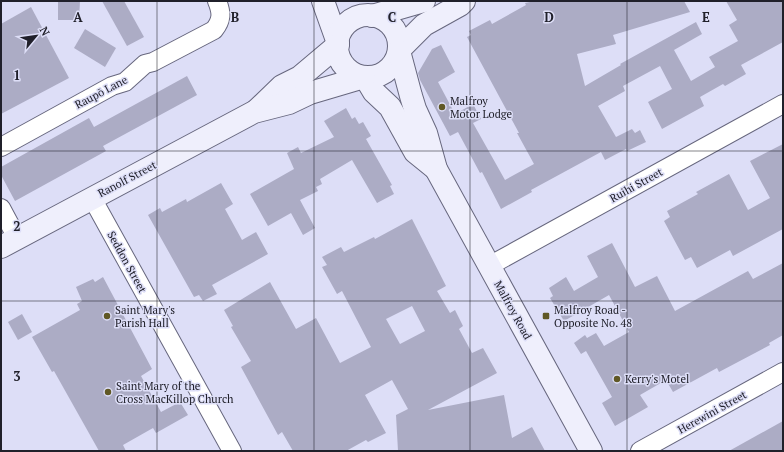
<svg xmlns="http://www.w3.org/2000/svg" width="784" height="452" viewBox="0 0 784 452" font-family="'PT Serif',serif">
<rect width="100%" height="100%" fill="#dddef7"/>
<g fill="#acacc5" fill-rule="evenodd">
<path d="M58,1H80L79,20H58Z"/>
<path d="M102,1H124L144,37L127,46Z"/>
<path d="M535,1H684L690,12L613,35L616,44L577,54L585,86L621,65L620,64L696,22L702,34L674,50L691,81L715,67L709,57L738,41L729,25L737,20L726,1H783V42L741,65L746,74L725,86L723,84L700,97L704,106L662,129L648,102L672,89L660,66L623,86L625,91L598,106L616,137L632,129L635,133L640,130L646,142L627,151L626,149L605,160L601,152L531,190L532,192L501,209L482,172L480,173L458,132L450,136L420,80L418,73L432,49L441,45L455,72L438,82L455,114L473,104L481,119L473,123L505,180L534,164L517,133H519L467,37L471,35L469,31L490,20L492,24L526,5L525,3Z"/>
<path d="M31,7L69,78L1,114V24Z"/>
<path d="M85,29L116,48L105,67L74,48Z"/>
<path d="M187,76L197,95L103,146L106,151L15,201L1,175V167L89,118L94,127Z"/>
<path d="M346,108L352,119L355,117L359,124L363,122L371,136L366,139L392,185L390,186L394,194L377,203L352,160L320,179L322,184L316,187L318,191L300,200L315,228L303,235L291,213L268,226L250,194L294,169L287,153L298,147L301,153L334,137L324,121Z"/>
<path d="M783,144V229L733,256L730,250L697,268L691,257L685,260L664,221L670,217L667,211L698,194L696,192L729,174L748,210L770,198L750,161Z"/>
<path d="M221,183L233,204L225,209L242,240L256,232L268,254L212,285L217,294L203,301L199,295L194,297L148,215L160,208L162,212L186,199L187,202Z"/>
<path d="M412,219L446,286L437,291L450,313L455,310L463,326L459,329L472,353L483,348L497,373L428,410L504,395L512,438L532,427L545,451H398L396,415L408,409L392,380L365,395L386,433L368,442L366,440L346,451H293L282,432L278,435L241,367L251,361L231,327L233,326L224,310L270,282L296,329L316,318L340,363L371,347L342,291L337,294L322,267L327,265L322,257L341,247L344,252L374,237L375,239ZM412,306L425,331L400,344L386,319Z"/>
<path d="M612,243L635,287L657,276L675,311L748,271L753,279L783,263V335L769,343L770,345L719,372L717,368L673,392L666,380L640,395L648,407L615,426L602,403L612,397L586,351L581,354L574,343L585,335L587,338L596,333L604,346L629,332L609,295L564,321L550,298L553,296L549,288L566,277L574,291L598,277L587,256Z"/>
<path d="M103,277L152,369L141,376L161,412L180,402L188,415L156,433L153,428L123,445L126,451H99L54,371L52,372L32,337L80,310L77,304L82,301L76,287L93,279L95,282Z"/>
<path d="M22,314L32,332L18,340L8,322Z"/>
<path d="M783,421V451H729Z"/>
</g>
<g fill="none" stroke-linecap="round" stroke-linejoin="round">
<g stroke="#67677e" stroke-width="20">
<g id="street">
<path d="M1,147L112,86L125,82L145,64L153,62L214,30C222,20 222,13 217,1"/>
<path d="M92,198L232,451"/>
<path d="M1,208L17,238"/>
<path d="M489,266L783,104"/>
<path d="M640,451L783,372"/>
</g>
</g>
<g stroke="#67677e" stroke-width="24">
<g id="secondary">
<path d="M323,1L338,43"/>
<circle cx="368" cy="46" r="31"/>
<path d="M372,16L424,1"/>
<path d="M399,50L424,25L460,5L464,1"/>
<path d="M399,51L411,96L415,109L426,133L436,169L591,451"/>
<path d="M365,77L374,92L390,107L415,152L436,169"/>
<path d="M257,110L282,86L300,77L338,45"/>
<path d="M1,247L254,112L289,103L310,93L364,77"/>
</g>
</g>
<use href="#street" stroke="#fff" stroke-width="18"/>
<use href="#secondary" stroke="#efeffc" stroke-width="22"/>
</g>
<path fill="none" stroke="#20202a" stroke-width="1" stroke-opacity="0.55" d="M157,1V451M314,1V451M470,1V451M627,1V451M1,151H783M1,301H783"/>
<g fill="#605825" stroke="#dddef7" stroke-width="1.5">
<circle cx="442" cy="107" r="4"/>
<circle cx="107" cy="316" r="4"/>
<rect x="542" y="312" width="8" height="8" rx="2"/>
<circle cx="617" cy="379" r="4"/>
<circle cx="108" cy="392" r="4"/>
</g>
<g text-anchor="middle" stroke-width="3" stroke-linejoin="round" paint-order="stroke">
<g font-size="11" fill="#20202a" stroke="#dddef7">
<text transform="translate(101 92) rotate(-28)" y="4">Raupō Lane</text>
<text transform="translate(127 179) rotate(-28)" y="4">Ranolf Street</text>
<text transform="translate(636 185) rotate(-29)" y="4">Ruihi Street</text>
<text transform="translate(127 262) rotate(61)" y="4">Seddon Street</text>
<text transform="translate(513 310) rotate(61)" y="4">Malfroy Road</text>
<text transform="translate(712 412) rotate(-29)" y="4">Herewini Street</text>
</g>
<g font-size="11" fill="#20202a" stroke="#dddef7" text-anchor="start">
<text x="450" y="105">Malfroy<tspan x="450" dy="13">Motor Lodge</tspan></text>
<text x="115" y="314">Saint Mary's<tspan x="115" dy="13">Parish Hall</tspan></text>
<text x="554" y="314">Malfroy Road -<tspan x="554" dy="13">Opposite No. 48</tspan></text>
<text x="625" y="383">Kerry's Motel</text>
<text x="116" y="390">Saint Mary of the<tspan x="116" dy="13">Cross MacKillop Church</tspan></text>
</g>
</g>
<g font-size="13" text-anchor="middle" font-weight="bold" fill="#20202a" stroke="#dddef7" stroke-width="3" stroke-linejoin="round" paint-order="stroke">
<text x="78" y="22">A</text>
<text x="235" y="22">B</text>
<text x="392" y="22">C</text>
<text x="549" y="22">D</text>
<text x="706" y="22">E</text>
<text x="17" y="80">1</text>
<text x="17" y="231">2</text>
<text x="17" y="381">3</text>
</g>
<rect width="784" height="452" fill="none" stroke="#20202a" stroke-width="4"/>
<g transform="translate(36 36) rotate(61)" stroke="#dddef7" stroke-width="3" paint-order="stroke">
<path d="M0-3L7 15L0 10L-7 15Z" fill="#20202a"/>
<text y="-6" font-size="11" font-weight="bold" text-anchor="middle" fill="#20202a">N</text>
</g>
</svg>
